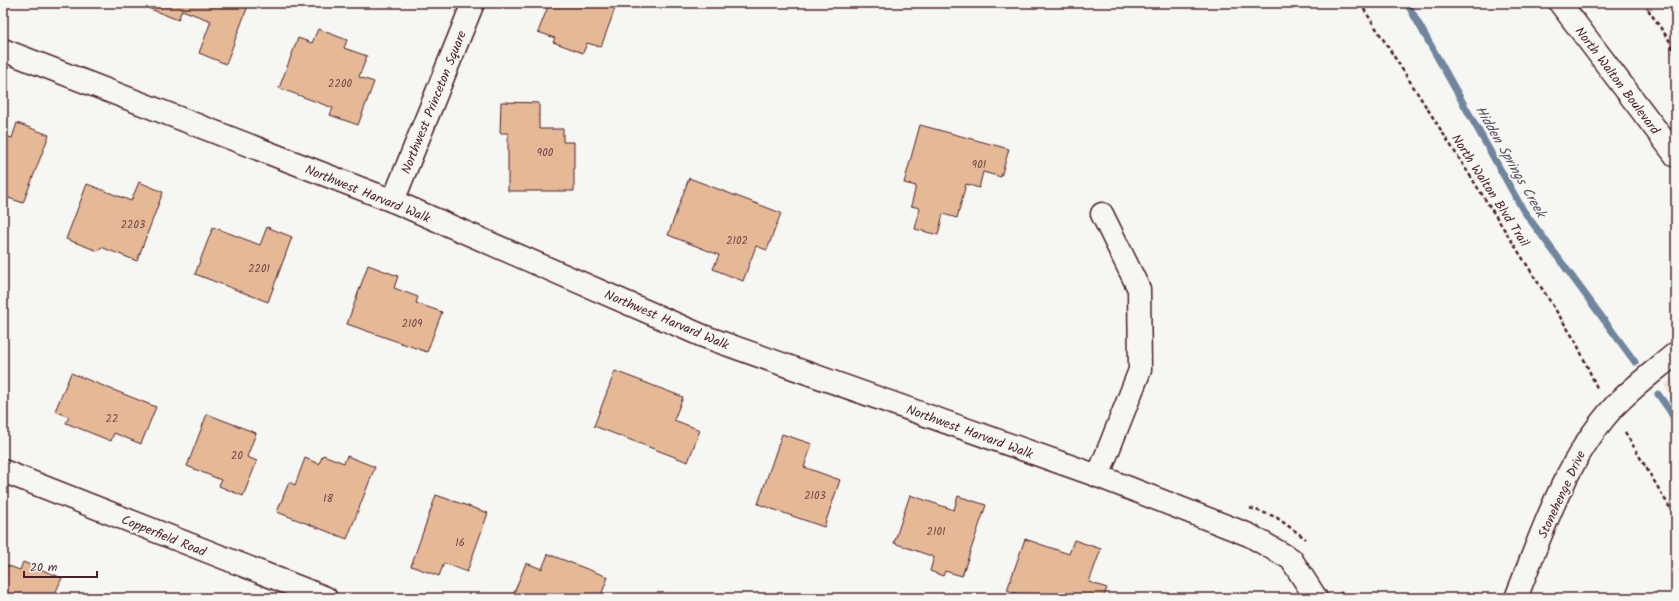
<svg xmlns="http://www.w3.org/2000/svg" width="1679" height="601" viewBox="0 0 1679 601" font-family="Kalam,sans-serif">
<rect width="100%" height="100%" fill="#f6f6f2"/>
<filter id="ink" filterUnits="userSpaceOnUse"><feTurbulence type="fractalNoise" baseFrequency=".025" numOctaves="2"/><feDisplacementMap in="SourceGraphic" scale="8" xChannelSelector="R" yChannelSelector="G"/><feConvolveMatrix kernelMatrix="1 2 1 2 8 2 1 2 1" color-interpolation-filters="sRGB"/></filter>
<g filter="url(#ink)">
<path fill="#f1e4d6" d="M1676,377V405L1664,385Z"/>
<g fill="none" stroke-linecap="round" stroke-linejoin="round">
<g stroke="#70869e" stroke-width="7">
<path d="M1407,3L1523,210L1635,362"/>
<path d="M1658,394L1670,411L1676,422"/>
</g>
</g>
<g fill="#e5b996" stroke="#4a1f2b">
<path d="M150,3H249L226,64L199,53L211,21L182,10L178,20L148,8Z"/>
<path d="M557,3H634L632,8L617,3L601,47L587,43L583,53L553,42L555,38L538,32L549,4L556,6Z"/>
<path d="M318,29L347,40L344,48L367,56L359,77L374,82L358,125L330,115L333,108L279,88L298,38L312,43Z"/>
<path d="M501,102L539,103V129H563V142H574V191H508V133H500Z"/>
<path d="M17,123L49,135L23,203L3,196V135L12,138Z"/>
<path d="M920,125L1009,149L1001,177L983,172L979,188L966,184L957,218L943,214L938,235L915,229L920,208L911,206L916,186L904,183Z"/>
<path d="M689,178L781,213L767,250L756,246L743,281L713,269L719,255L668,235Z"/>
<path d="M139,182L163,192L137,261L101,247L98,251L66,239L87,184L131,201Z"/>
<path d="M213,227L260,245L267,227L292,237L268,302L195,274Z"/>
<path d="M368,265L398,276L394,288L418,297L416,303L442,312L427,352L347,324Z"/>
<path d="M615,371L683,397L674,420L700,430L688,462L594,426Z"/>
<path d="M71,373L156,407L141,444L114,433L111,441L66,423L69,417L55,411Z"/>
<path d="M207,414L256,433L247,457L257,461L243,496L219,486L221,480L187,466Z"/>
<path d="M782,434L812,444L804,467L840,480L824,527L758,504Z"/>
<path d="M323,455L344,463L347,456L375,467L347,539L277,512L289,482L295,485L305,458L319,464Z"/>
<path d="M436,495L488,513L467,572L444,563L439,576L411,566Z"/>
<path d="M910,495L954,510L958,496L986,505L962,576L945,571L943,576L930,571L934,557L894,543Z"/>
<path d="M1025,539L1069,554L1074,540L1101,549L1089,582L1107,588L1103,598H1029L1007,590Z"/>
<path d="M548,554L608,577L600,598H553L545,595L544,598H512L526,563L542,569Z"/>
<path d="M23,562L62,578L53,598H3V564L20,570Z"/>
</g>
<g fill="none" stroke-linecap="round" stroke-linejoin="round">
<g stroke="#4a1f2b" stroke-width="25">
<g id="minor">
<path d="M3,50L393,201L703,336L1098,476L1249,535L1291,559L1316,598"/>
<path d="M393,201L473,3"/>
<path d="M3,471L326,598"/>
<path d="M1098,476L1140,370L1139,289L1102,214"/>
<path d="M1516,598C1542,533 1564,463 1612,409C1629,390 1656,370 1676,353"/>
</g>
</g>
<g stroke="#4a1f2b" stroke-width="25">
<path id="primary" d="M1560,3L1676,156"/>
</g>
<g stroke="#4a1f2b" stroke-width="2.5" stroke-dasharray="4 3" stroke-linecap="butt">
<path d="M1360,3L1576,342L1598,390"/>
<path d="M1646,3L1649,11L1669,40L1676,57"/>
<path d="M1625,432L1676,518"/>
<path d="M1250,508L1276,517L1306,539"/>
<path d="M1340,592L1344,598"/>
</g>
<use href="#minor" stroke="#f6f6f2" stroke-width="22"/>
<use href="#primary" stroke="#f6f6f2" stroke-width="22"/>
</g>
</g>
<g text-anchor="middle" stroke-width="4" stroke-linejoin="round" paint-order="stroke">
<g font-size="11" fill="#714646">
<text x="340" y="87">2200</text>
<text x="545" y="156">900</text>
<text x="979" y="168">901</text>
<text x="133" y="228">2203</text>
<text x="737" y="244">2102</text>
<text x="259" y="272">2201</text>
<text x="412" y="327">2109</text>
<text x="112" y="422">22</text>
<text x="237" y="459">20</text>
<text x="815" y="499">2103</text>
<text x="328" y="502">18</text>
<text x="936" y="535">2101</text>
<text x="460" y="546">16</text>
</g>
<g font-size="13" fill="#4a1f2b" stroke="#f6f6f2">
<text transform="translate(1618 80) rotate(53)" y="5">North Walton Boulevard</text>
<text transform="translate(433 102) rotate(-68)" y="5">Northwest Princeton Square</text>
<text transform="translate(1491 190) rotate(57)" y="5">North Walton Blvd Trail</text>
<text transform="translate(368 193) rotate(22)" y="5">Northwest Harvard Walk</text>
<text transform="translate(667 319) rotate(23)" y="5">Northwest Harvard Walk</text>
<text transform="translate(970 431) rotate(20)" y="5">Northwest Harvard Walk</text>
<text transform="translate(1561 494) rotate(-65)" y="5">Stonehenge Drive</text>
<text transform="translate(164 535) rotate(22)" y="5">Copperfield Road</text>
</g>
<g font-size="14" font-style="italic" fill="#5d5264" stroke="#f6f6f2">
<text transform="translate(1511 161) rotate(60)" y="5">Hidden Springs Creek</text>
</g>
</g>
<rect width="1679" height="601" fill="none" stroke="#f6f6f2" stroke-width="16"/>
<rect x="8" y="8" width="1663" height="585" fill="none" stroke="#4a1f2b" stroke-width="1.5" filter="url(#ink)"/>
<path d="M24 571v6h73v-6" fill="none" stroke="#4a1f2b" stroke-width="2"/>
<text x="30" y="571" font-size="12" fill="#4a1f2b" stroke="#f6f6f2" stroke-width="3" paint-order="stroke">20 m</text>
</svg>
